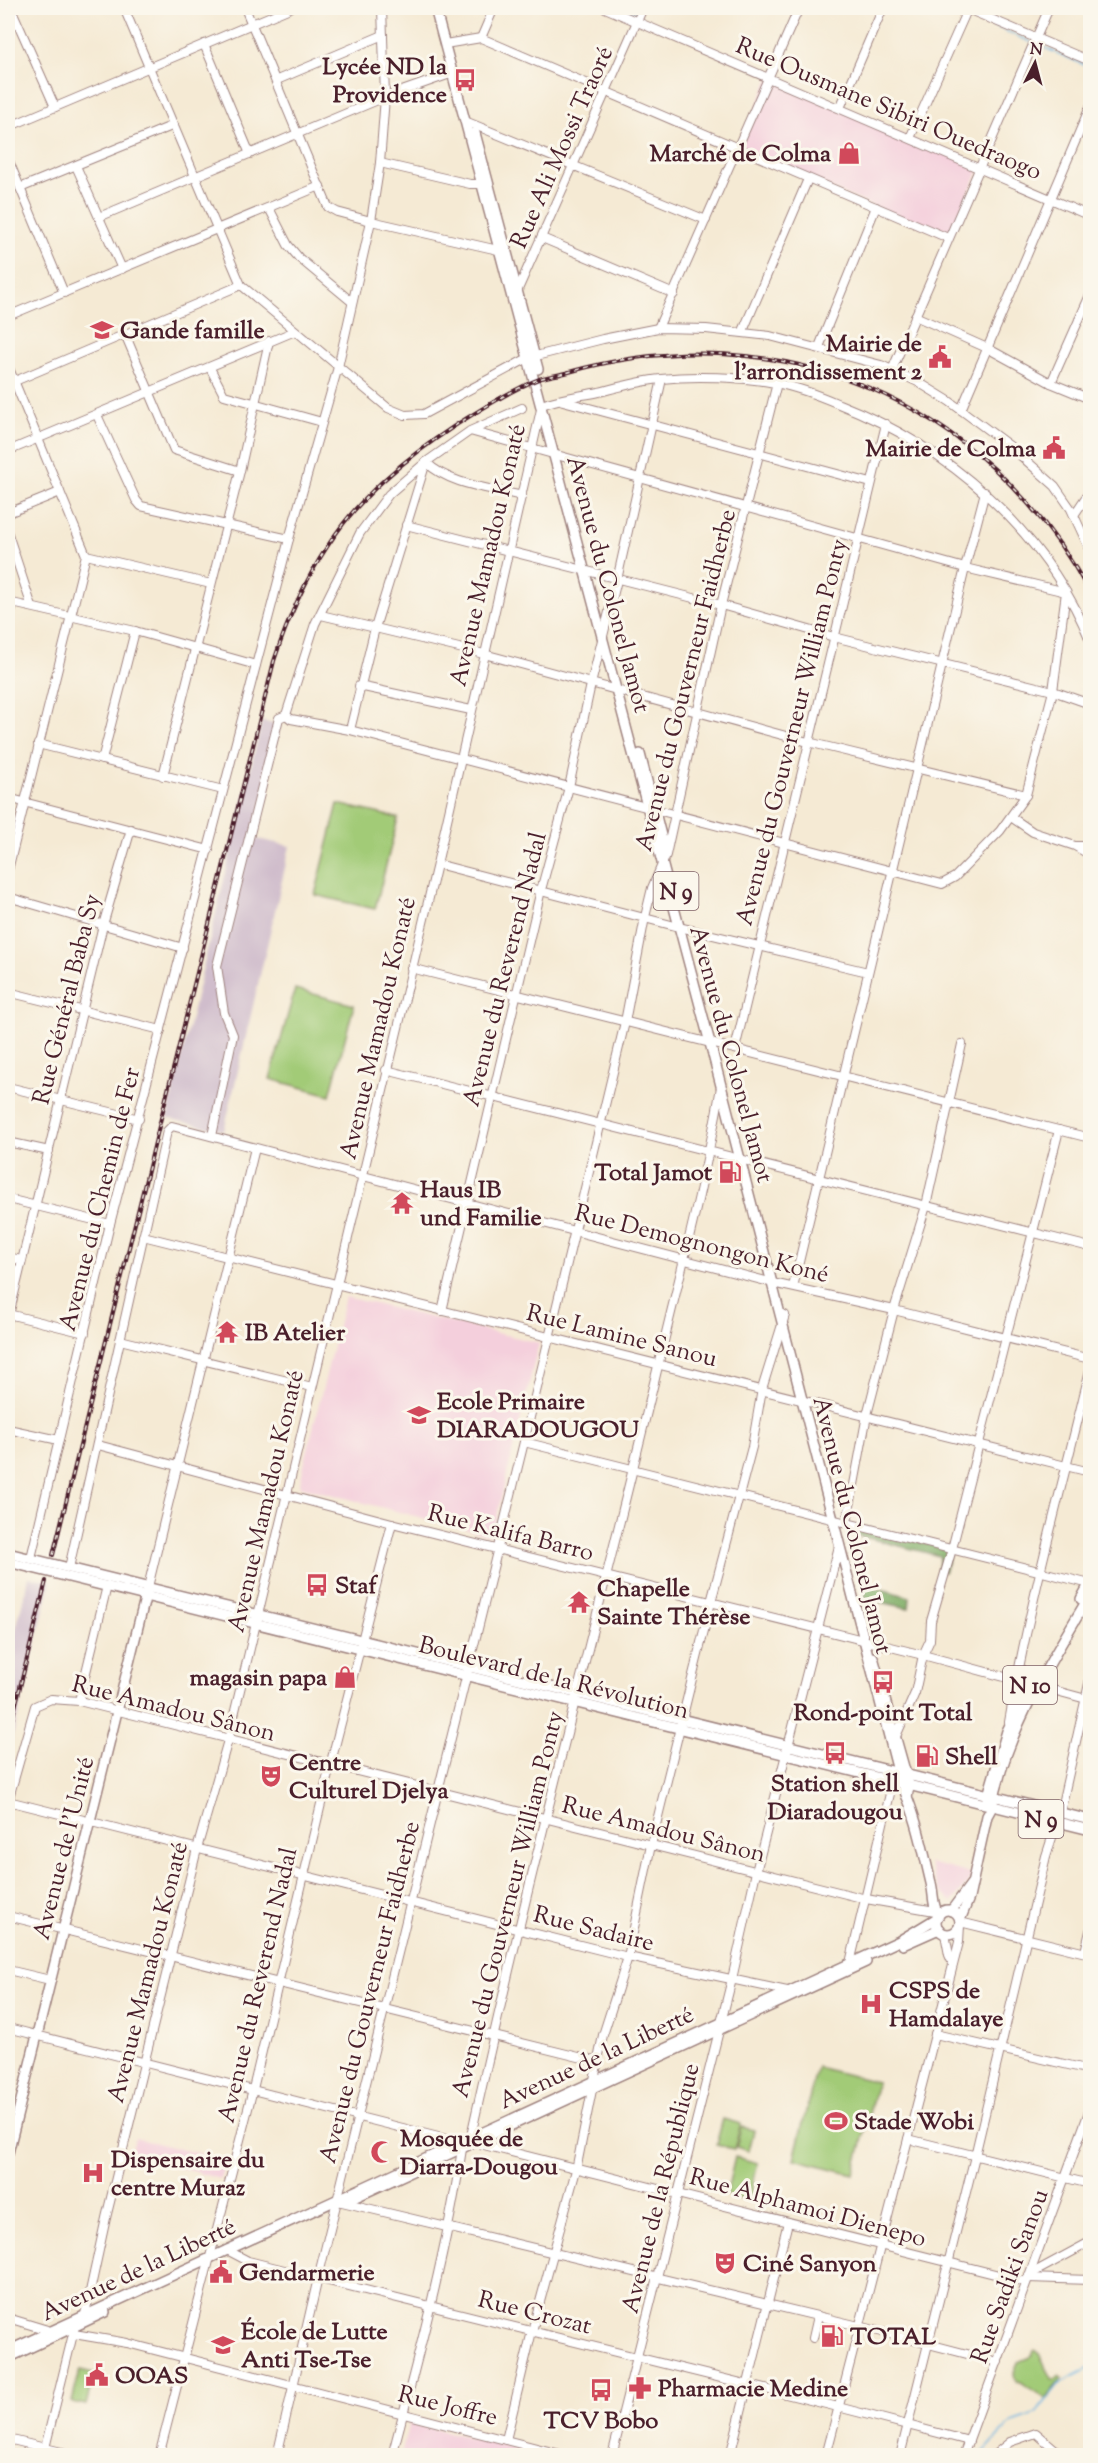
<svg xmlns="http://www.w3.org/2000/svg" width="1098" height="2463" viewBox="0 0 1098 2463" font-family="'Sorts Mill Goudy',serif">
<rect width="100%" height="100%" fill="#fbf7ec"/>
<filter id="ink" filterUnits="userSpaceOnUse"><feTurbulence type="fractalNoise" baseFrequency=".0167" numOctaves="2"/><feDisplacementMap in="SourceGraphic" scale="12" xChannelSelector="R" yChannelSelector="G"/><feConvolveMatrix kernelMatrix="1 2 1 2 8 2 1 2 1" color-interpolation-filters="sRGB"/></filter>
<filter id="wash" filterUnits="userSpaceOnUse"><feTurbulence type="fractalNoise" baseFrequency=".008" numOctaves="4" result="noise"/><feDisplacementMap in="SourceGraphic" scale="24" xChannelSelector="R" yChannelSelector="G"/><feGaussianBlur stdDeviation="1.35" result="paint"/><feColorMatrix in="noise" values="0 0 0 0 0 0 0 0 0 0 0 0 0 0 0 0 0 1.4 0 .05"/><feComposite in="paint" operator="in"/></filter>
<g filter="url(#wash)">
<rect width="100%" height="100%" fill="#f5ead4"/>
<g fill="#f4cfdc">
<path d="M769,78L980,168L948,238L739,149Z"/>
<path d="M345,1297L539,1343L492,1536L299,1486Z"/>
<path d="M929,1863L972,1874L968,1883L952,1902L939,1891Z"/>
<path d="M135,2138L225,2160L220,2179L131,2154Z"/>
<path d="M409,2423L546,2455H401Z"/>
</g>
<g fill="#d0bdcc">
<path d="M262,721L280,726L253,838L290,846L224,1131L167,1118Z"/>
<path d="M29,1577L51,1581L8,1756V1659Z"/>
</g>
<g fill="#a2cb77" stroke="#767551" stroke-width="1.5">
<path d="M338,804L398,818L375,909L315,895Z"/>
<path d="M295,989L354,1005L330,1095L270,1079Z"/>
<path d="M817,2067L877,2082L854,2174L794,2159Z"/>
<path d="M723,2119L741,2124L734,2149L716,2145Z"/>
<path d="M741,2127L754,2130L749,2151L736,2147Z"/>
<path d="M735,2157L758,2163L749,2201L726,2195Z"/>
<path d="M1035,2350L1038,2352L1053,2380L1059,2375L1062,2378L1046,2399L1021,2382L1016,2381L1013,2376L1018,2362L1030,2357Z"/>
<path d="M80,2370L94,2373L86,2405L72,2402Z"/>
</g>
<g fill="#81af68" stroke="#66674a" stroke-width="1.5">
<path d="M858,1526L951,1550L944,1572L938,1570L940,1556L856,1535Z"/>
<path d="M863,1584L910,1597L909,1608L866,1599Z"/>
</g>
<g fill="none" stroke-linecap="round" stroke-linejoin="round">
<g stroke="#6ab3e2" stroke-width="1.5">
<path d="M624,8L636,13L638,8"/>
<path d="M952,8L962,12"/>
<path d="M970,15L1031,42"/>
<path d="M1036,44L1090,67"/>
<path d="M980,2456L1012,2422L1032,2415L1038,2411L1060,2383L1090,2368"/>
</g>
</g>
</g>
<g filter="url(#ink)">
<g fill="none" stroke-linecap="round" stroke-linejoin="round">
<g stroke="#a08480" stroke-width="10">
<g id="minor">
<path d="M11,8L55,107"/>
<path d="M124,8L241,285L388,408L405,415L424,414L528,358L603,339L658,328L706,329L770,336L881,365L918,382L949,401L1011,447L1055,486L1071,509L1090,550"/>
<path d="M245,8L328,207L337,212L371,221L498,250"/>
<path d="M605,8L1090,216"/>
<path d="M965,8L1090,61"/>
<path d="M481,38L494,8"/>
<path d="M204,44L250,154"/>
<path d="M445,44L481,38L948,238"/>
<path d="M277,80L383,35"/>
<path d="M840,108L883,8"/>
<path d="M465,121L706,220"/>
<path d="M8,127L290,8"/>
<path d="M910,138L968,8"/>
<path d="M8,159L64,293"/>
<path d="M380,163L470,184H487"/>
<path d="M76,166L122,269"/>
<path d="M20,188L174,125"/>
<path d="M269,208L288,245L299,258L352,302"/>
<path d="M99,217L385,97L453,73"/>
<path d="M542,238L674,294"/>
<path d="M516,294L643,8"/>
<path d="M8,316L320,186"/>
<path d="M915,316L987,348L1051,383L1090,399"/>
<path d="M658,328L799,8"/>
<path d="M743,331L808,179"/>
<path d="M125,334L174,450L240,471"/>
<path d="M819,347L876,207"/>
<path d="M8,366L86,555L8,870"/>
<path d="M210,368L224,395L322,422"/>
<path d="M892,370L1049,8"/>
<path d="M1051,383L1090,295"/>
<path d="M8,384L241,285"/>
<path d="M563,401L871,483"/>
<path d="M961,410L1090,107"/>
<path d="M97,415L136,500L141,506L289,539"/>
<path d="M470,431L965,568L1066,592L1053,691L1026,795L1000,831L955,877L942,884L350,730L291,719L286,715L315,624L360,533L389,494L426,462L470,431L522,408"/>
<path d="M8,451L295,331"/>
<path d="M8,513L60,492"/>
<path d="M1074,515L1090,491"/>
<path d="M406,525L721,605L834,637L1053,691L1090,704"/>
<path d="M8,534L32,607"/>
<path d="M86,555L211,584"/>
<path d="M8,602L135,631L256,665"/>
<path d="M321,615L484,654L808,742L1026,795"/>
<path d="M8,626L13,603"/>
<path d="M359,686L471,710"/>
<path d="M350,730L375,628L426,462C449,485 490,488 522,496"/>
<path d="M38,744L223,790"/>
<path d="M102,760L135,631"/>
<path d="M163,776L240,471L269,341"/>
<path d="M8,798L209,850"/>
<path d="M1011,817L1033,832L1075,846L1090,855"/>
<path d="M1076,846H1090"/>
<path d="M437,864L679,927L868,972"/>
<path d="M8,897L183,948"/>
<path d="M411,968L1090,1138"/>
<path d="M8,992L161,1030"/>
<path d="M735,1049L886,424"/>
<path d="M386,1070L1090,1247"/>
<path d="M8,1087L139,1119"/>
<path d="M721,1087C705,1180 681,1270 659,1362C597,1620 528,1877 471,2136L476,2143L1026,2282"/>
<path d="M212,1136L233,1035L224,1013L217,966L279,718L286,715"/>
<path d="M8,1142L49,1151"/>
<path d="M8,1199L110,1224"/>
<path d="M143,1236L1090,1472"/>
<path d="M8,1257L21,1260"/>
<path d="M793,1287L965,568L985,492"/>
<path d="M442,1311L541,890L569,787L591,684L617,580L662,379"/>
<path d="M8,1314L85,1333"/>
<path d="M8,1319L103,925L131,829"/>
<path d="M120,1340L312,1387"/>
<path d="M8,1429L59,1440"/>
<path d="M524,1442L1090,1584"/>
<path d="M98,1445L392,1523L923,1655L1090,1700"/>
<path d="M847,1522L867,1415L894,1310L926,1206L962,1044"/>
<path d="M31,1558L110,1224L289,539L338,367L371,221L380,163L385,97L382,8"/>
<path d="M69,1568L167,1131L172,1126L777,1284L894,1310L1090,1359"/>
<path d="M148,1587L255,1148"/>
<path d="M79,1701L107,1586"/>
<path d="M1009,1722C1029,1604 1062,1487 1090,1370"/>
<path d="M894,1741L915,1693L923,1655L930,1640L931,1621L952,1549L1059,1130"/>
<path d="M8,1801L35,1706L51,1699L79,1701L866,1899L935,1911"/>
<path d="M8,1801L628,1957L787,1991"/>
<path d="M8,1916L599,2062"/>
<path d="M960,1922L1090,1954"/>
<path d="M945,1934L949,1955L953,1964"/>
<path d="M1085,1952L1090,1931"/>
<path d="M850,1963L893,1781"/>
<path d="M8,1970L50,1980"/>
<path d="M8,2028L458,2142L462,2149C446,2253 419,2354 392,2456"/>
<path d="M935,2034L1090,2070"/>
<path d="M908,2139L1090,2184"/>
<path d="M342,2202L859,2326L998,2362"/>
<path d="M227,2250L248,2261L838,2407L969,2441"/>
<path d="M1029,2275L1090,2242"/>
<path d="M1028,2278L1090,2280"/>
<path d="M8,2318L54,2332"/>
<path d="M84,2319L106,2218L197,1849L228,1740L287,1494L437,864L542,405C559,398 580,396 599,392C619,387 640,381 661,379C695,375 741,377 775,383C797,387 818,395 839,404C948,447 1045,530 1090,640"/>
<path d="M74,2334L127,2343L568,2456"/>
<path d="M813,2338L818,2316"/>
<path d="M8,2439L78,2456"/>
<path d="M506,2440L532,2331L576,2170L603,2035L628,1957L651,1845L711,1602L752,1447L762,1389L785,1315"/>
<path d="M45,2448L74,2330"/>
<path d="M159,2456L253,2089L330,1766L392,1523"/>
<path d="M277,2456L318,2278L524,1442L625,1022L645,917L652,888L666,855L721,605L777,383"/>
<path d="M612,2456L732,1979L756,1872L839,1546"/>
<path d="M730,2456L788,2222"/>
<path d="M826,2456L959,1942L960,1925"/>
<path d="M900,2456L975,2156L1046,1856L1060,1813L1090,1679"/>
<path d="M963,2456L1090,2109"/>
<path d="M993,2456L1010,2442L1036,2433L1063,2456"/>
</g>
</g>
<g stroke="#a08480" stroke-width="12">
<g id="major">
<path d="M435,8L710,1043L901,1783C916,1814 923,1850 931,1883C934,1894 932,1906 939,1915"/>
<path d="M475,133L538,369"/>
<path d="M640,754L665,851"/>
<path d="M8,1553L1090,1820"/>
<path d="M8,1562L1090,1830"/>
<path d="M1081,1599L1090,1583"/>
<path d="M873,1657L909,1785L907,1797"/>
<path d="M987,1799L1007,1731L1028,1689"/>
<circle cx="948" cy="1922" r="12"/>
<path d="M951,1911L971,1884"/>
<path d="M960,1920L969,1898L987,1816L992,1807C1007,1728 1050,1663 1090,1595"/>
<path d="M903,1945L939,1929"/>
<path d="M8,2153L147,1590"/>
<path d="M347,2201L866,1962"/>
<path d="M8,2351L899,1941L937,1918"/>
<path d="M8,2358L105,2312"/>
</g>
</g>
<use href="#minor" stroke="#fff" stroke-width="8"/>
<use href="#major" stroke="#fff" stroke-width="9"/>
<g stroke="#4a1f2b" stroke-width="4">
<g id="rail">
<path d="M53,1555L274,661C287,621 304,582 327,547C359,496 406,458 456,425C478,411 515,388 539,379C548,376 559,375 569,372C780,312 986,401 1090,593"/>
<path d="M8,1736L46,1581"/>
</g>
</g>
<use href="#rail" stroke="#fbf7ec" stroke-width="1.5" stroke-dasharray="4.5" stroke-linecap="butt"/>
</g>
</g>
<defs>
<g id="bus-bare" transform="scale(1.8)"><path d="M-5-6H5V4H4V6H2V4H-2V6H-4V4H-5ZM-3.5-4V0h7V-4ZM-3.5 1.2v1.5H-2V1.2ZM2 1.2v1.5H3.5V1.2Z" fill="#d1495b" stroke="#fbf7ec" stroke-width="2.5" paint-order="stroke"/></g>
<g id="shop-bare" transform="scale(1.8)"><path d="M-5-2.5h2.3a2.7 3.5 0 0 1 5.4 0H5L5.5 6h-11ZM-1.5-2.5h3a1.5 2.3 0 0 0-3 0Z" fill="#d1495b" stroke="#fbf7ec" stroke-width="2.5" paint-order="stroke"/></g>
<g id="school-bare" transform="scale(1.8)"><path d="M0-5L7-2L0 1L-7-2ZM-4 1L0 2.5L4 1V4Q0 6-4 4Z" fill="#d1495b" stroke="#fbf7ec" stroke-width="2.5" paint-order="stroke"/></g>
<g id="civic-bare" transform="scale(1.8)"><path d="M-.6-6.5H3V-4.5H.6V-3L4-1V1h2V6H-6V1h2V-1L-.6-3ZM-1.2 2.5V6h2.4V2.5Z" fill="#d1495b" stroke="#fbf7ec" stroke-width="2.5" paint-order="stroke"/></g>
<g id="fuel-bare" transform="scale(1.8)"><path d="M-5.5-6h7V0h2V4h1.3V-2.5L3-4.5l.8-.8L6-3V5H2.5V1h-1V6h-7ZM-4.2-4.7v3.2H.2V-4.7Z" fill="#d1495b" stroke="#fbf7ec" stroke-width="2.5" paint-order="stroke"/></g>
<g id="temple-bare" transform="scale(1.8)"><path d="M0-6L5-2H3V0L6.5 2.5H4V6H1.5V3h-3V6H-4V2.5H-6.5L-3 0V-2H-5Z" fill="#d1495b" stroke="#fbf7ec" stroke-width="2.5" paint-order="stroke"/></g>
<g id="theatre-bare" transform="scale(1.8)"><path d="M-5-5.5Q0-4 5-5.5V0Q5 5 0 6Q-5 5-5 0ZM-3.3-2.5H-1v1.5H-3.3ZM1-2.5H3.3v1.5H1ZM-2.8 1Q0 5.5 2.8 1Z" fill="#d1495b" stroke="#fbf7ec" stroke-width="2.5" paint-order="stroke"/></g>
<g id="hospital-bare" transform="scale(1.8)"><path d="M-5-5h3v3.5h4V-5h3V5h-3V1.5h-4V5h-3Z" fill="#d1495b" stroke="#fbf7ec" stroke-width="2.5" paint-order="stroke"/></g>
<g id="stadium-bare" transform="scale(1.8)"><path d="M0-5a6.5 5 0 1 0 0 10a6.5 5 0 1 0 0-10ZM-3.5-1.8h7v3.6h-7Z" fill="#d1495b" stroke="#fbf7ec" stroke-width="2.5" paint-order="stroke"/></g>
<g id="mosque-bare" transform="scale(1.8)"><path d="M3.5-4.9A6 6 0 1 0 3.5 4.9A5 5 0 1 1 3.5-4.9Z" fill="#d1495b" stroke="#fbf7ec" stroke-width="2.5" paint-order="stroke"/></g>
<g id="pharmacy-bare" transform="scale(1.8)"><path d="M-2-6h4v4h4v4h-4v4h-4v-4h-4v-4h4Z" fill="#d1495b" stroke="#fbf7ec" stroke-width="2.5" paint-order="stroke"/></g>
</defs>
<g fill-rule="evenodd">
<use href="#bus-bare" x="465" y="80"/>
<use href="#shop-bare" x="849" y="153"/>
<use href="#school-bare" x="102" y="330"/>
<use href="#civic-bare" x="940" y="357"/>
<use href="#civic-bare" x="1054" y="448"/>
<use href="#fuel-bare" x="730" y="1172"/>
<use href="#temple-bare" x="402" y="1203"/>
<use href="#temple-bare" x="227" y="1332"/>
<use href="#school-bare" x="419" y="1415"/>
<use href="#bus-bare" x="317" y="1585"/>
<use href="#temple-bare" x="579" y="1602"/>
<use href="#shop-bare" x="345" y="1677"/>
<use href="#bus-bare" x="883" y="1682"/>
<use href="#bus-bare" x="835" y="1753"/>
<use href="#fuel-bare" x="927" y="1756"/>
<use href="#theatre-bare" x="271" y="1776"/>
<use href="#hospital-bare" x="871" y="2004"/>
<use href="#stadium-bare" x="836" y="2121"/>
<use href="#mosque-bare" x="382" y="2152"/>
<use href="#hospital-bare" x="93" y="2173"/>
<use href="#theatre-bare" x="725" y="2263"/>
<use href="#civic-bare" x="221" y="2272"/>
<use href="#fuel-bare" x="832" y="2336"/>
<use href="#school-bare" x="223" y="2345"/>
<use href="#civic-bare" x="97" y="2375"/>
<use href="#pharmacy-bare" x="640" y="2388"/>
<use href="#bus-bare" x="601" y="2390"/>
</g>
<g text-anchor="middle" stroke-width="6" stroke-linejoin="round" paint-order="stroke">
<g fill="#fbf7ec" stroke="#7f6065" stroke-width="1.5">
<rect x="653.5" y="872" width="45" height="38" rx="4.5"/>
<rect x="1003" y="1666" width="54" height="38" rx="4.5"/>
<rect x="1018.5" y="1800" width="45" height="38" rx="4.5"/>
</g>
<g font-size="22" font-weight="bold" fill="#4a1f2b">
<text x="676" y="899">N 9</text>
<text x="1030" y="1693">N 10</text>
<text x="1041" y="1827">N 9</text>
</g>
<g font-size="24" font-weight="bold" fill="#4a1f2b" stroke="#fbf7ec" text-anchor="start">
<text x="447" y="74" text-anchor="end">Lycée ND la<tspan x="447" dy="28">Providence</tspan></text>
<text x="831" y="161" text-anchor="end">Marché de Colma</text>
<text x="120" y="338">Gande famille</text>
<text x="922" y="351" text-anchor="end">Mairie de<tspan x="922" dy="28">l'arrondissement 2</tspan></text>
<text x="1036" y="456" text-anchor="end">Mairie de Colma</text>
<text x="712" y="1180" text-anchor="end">Total Jamot</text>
<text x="420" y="1197">Haus IB<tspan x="420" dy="28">und Familie</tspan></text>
<text x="245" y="1340">IB Atelier</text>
<text x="437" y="1409">Ecole Primaire<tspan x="437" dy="28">DIARADOUGOU</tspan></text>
<text x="335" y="1593">Staf</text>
<text x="597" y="1596">Chapelle<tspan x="597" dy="28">Sainte Thérèse</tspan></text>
<text x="327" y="1685" text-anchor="end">magasin papa</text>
<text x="883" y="1720" text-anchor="middle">Rond-point Total</text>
<text x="945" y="1764">Shell</text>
<text x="289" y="1770">Centre<tspan x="289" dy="28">Culturel Djelya</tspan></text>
<text x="835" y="1791" text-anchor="middle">Station shell<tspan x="835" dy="28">Diaradougou</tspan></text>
<text x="889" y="1998">CSPS de<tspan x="889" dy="28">Hamdalaye</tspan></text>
<text x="854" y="2129">Stade Wobi</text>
<text x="400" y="2146">Mosquée de<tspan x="400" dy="28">Diarra-Dougou</tspan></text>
<text x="111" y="2167">Dispensaire du<tspan x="111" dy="28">centre Muraz</tspan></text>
<text x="743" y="2271">Ciné Sanyon</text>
<text x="239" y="2280">Gendarmerie</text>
<text x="241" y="2339">École de Lutte<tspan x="241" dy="28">Anti Tse-Tse</tspan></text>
<text x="850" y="2344">TOTAL</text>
<text x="115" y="2383">OOAS</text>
<text x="658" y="2396">Pharmacie Medine</text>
<text x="601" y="2428" text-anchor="middle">TCV Bobo</text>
</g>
<g font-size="24" fill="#4a1f2b" stroke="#fbf7ec">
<text transform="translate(889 108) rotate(23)" y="8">Rue Ousmane Sibiri Ouedraogo</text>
<text transform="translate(561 147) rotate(-66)" y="8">Rue Ali Mossi Traoré</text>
<text transform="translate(487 555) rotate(-77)" y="8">Avenue Mamadou Konaté</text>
<text transform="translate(609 584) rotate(75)" y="8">Avenue du Colonel Jamot</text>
<text transform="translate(685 680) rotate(-76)" y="8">Avenue du Gouverneur Faidherbe</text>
<text transform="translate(791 732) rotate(-76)" y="8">Avenue du Gouverneur William Ponty</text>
<text transform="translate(504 969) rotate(-76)" y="8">Avenue du Reverend Nadal</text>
<text transform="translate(66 999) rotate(-76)" y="8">Rue Général Baba Sy</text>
<text transform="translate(377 1028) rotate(-77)" y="8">Avenue Mamadou Konaté</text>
<text transform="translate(732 1054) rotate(75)" y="8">Avenue du Colonel Jamot</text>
<text transform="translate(99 1199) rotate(-76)" y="8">Avenue du Chemin de Fer</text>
<text transform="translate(702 1243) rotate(14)" y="8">Rue Demognongon Koné</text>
<text transform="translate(622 1335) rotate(14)" y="8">Rue Lamine Sanou</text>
<text transform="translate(265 1501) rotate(-77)" y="8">Avenue Mamadou Konaté</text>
<text transform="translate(853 1525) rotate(76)" y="8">Avenue du Colonel Jamot</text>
<text transform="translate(511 1532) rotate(14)" y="8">Rue Kalifa Barro</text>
<text transform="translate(554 1677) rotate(14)" y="8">Boulevard de la Révolution</text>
<text transform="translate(174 1708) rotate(14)" y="8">Rue Amadou Sânon</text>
<text transform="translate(664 1829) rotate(14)" y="8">Rue Amadou Sânon</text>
<text transform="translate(63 1848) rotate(-76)" y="8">Avenue de l'Unité</text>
<text transform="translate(507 1904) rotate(-76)" y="8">Avenue du Gouverneur William Ponty</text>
<text transform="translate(594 1928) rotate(14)" y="8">Rue Sadaire</text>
<text transform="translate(147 1972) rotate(-76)" y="8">Avenue Mamadou Konaté</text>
<text transform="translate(257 1985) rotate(-77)" y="8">Avenue du Reverend Nadal</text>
<text transform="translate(369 1992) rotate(-76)" y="8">Avenue du Gouverneur Faidherbe</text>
<text transform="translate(596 2057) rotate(-25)" y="8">Avenue de la Liberté</text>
<text transform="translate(660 2188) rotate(-76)" y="8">Avenue de la République</text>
<text transform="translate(808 2207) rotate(15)" y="8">Rue Alphamoi Dienepo</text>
<text transform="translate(138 2269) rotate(-25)" y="8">Avenue de la Liberté</text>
<text transform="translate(1009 2276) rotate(-70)" y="8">Rue Sadiki Sanou</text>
<text transform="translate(535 2312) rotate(14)" y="8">Rue Crozat</text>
<text transform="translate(448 2405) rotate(14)" y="8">Rue Joffre</text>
</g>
</g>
<rect width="1098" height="2463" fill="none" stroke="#fbf7ec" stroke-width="30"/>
<g transform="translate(1035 63) rotate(6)" stroke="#fbf7ec" stroke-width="4.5" paint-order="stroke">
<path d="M0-4.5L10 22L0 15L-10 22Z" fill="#4a1f2b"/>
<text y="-9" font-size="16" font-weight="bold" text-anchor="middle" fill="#4a1f2b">N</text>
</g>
</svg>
